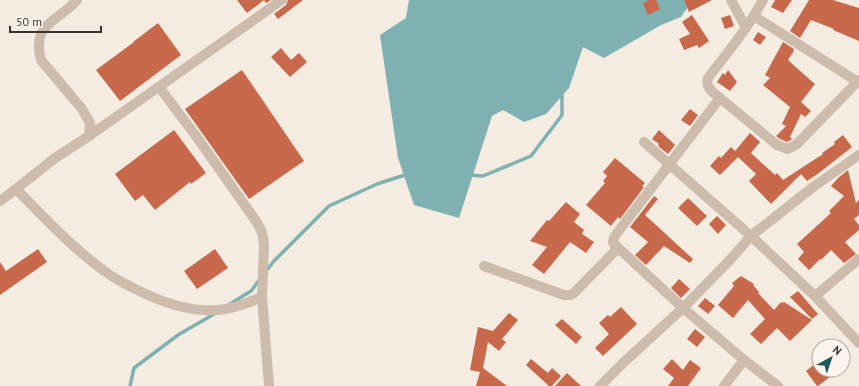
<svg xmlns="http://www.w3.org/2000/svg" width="859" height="386" viewBox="0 0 859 386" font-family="'PT Sans',sans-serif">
<rect width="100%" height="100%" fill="#f4ebe1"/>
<path fill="#7fb0b2" d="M409,0H693L681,17L661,25L604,58L583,47L569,88L546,114L524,122L503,110L492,116L459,218L414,205L398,158L380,35L406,18Z"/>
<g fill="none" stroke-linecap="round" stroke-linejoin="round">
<g stroke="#7fb0b2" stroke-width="3.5">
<path d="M469,175L483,176L531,156L562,115V93"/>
<path d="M266,271L274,261L329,206L377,184L408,174"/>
<path d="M230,304L251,291L260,279"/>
<path d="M130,386L134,368L178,335L214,314"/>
</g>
</g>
<g fill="#c8694b">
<path d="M237,0H271L266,3L264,0L247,13Z"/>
<path d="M288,0H303L278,19L274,14L286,5Z"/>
<path d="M649,0H656L660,9L648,15L643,3Z"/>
<path d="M684,0H712L689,12Z"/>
<path d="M775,0H792L783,13L771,7Z"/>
<path d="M809,0H833L859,8V41L833,30L834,29L811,20L800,38L790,31Z"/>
<path d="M692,15L709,41L699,48L697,45L684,50L679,39L690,34L682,22Z"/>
<path d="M730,15L734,26L725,29L721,18Z"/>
<path d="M158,23L181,55L120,101L96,70L134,42H133Z"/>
<path d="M758,32L766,37L760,45L753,40Z"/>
<path d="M783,42L794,49L793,50L794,51L788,60L808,78L815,84L801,102L811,111L805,117L801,114L790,137L792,139L787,142L780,139L776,136L786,126L782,124L790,107L763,85L770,78L765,75L772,62Z"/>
<path d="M281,48L291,60L299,53L307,62L290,77L271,57Z"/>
<path d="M242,70L304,161L249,199L185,109Z"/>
<path d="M728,70L737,82L730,91L717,82L723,73L725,75Z"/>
<path d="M690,109L698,115L690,126L681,120Z"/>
<path d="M174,130L206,173L191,184L190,182L155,210L143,195L135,201L115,174Z"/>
<path d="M659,130L675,145L668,154L658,146L659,144L652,139Z"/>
<path d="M750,133L760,142L751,153L775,175L777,173L783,180L823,154L822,153L835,144L834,142L843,135L852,147L819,173L807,181L801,174L771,204L749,181L756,174L738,157L720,175L710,166L719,156L721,158L731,147L735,151Z"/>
<path d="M615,158L645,183L642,186L644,187L620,219L618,217L611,226L586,205L605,183L603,181L607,176L603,172Z"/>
<path d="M848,170L856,203L859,200V215L854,219L859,225V230L845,242L856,254L844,263L831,250L821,260L820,259L809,270L798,259L804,252L797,244L831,213L829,211L844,196L831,186L838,178Z"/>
<path d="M654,196L658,199L645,215L693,259L690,263L664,246L646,265L635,255L648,242L630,227Z"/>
<path d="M688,198L707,216L697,226L678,208Z"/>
<path d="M566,202L580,214L574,222L584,230L582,234L594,242L586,253L570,242L544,274L532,265L547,247L530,241L547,220L549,221Z"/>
<path d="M717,216L726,225L718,234L709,224Z"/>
<path d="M38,249L47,262L0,295V262L6,271Z"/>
<path d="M215,249L228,268L197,289L184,271Z"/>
<path d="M741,276L754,284L753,285L759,292L758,293L774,310L781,302L782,303L784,302L812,320L790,341L777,328L761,344L750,334L765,319L748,300L733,318L718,305L734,286L732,283Z"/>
<path d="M679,279L690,289L681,298L671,288Z"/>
<path d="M798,291L818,314L812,319L790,297Z"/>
<path d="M705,298L715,306L708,314L698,306Z"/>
<path d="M621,307L637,324L603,356L595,348L609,334L599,323L608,315L610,317Z"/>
<path d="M509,313L518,320L502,339L506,342L499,351L488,342L483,368L507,386H476L480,372L470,370L478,327L493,331Z"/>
<path d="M562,319L582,337L576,344L555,325Z"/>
<path d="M695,329L705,337L697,347L687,339Z"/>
<path d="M531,359L548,373L552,368L561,376L552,386H549L526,365Z"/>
<path d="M672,359L683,370L690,360L701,368L688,386H668L674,378L663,369Z"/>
<path d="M815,364L819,368V370H822L830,377L818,386H817L806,371Z"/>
<path d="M567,373L581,386H555Z"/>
</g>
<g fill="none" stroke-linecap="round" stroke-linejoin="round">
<g stroke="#cdbbac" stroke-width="10">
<path d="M77,0C58,22 31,23 41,60L82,109L90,123L89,136"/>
<path d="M731,0L746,28"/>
<path d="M763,0C748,28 727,53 708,78C705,88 713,92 720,98L614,237L613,242L614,244L683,308L744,360L778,386"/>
<path d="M754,16L858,82"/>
<path d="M159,87L196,136L256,221L261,230L263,237L264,246L262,297L269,386"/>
<path d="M720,98L777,145L788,149L797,144L859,80"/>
<path d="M644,142L751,236L815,296L859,259"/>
<path d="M16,189C46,219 75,251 110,275C122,283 135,289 148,295C170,305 193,312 218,310C233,309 248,303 262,297"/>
<path d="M0,201L16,189L55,158L89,136L282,0"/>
<path d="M484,266L564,295H570L574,293L618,248"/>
<path d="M815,296L859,343"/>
<path d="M600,386L623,363L683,308L729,261L751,236L813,187L859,155"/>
<path d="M724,386L744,360"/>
</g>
</g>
<g transform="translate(831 358) rotate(40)"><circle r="19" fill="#fbf5ee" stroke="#aea6a0"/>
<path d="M0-3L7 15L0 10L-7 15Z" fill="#1f5a5e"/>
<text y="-6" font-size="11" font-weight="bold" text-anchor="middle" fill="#3b302b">N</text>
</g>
<path d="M10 26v6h91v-6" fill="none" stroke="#3b302b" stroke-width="2"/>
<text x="16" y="26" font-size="12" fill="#3b302b" stroke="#fbf5ee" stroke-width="3" paint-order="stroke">50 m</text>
</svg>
